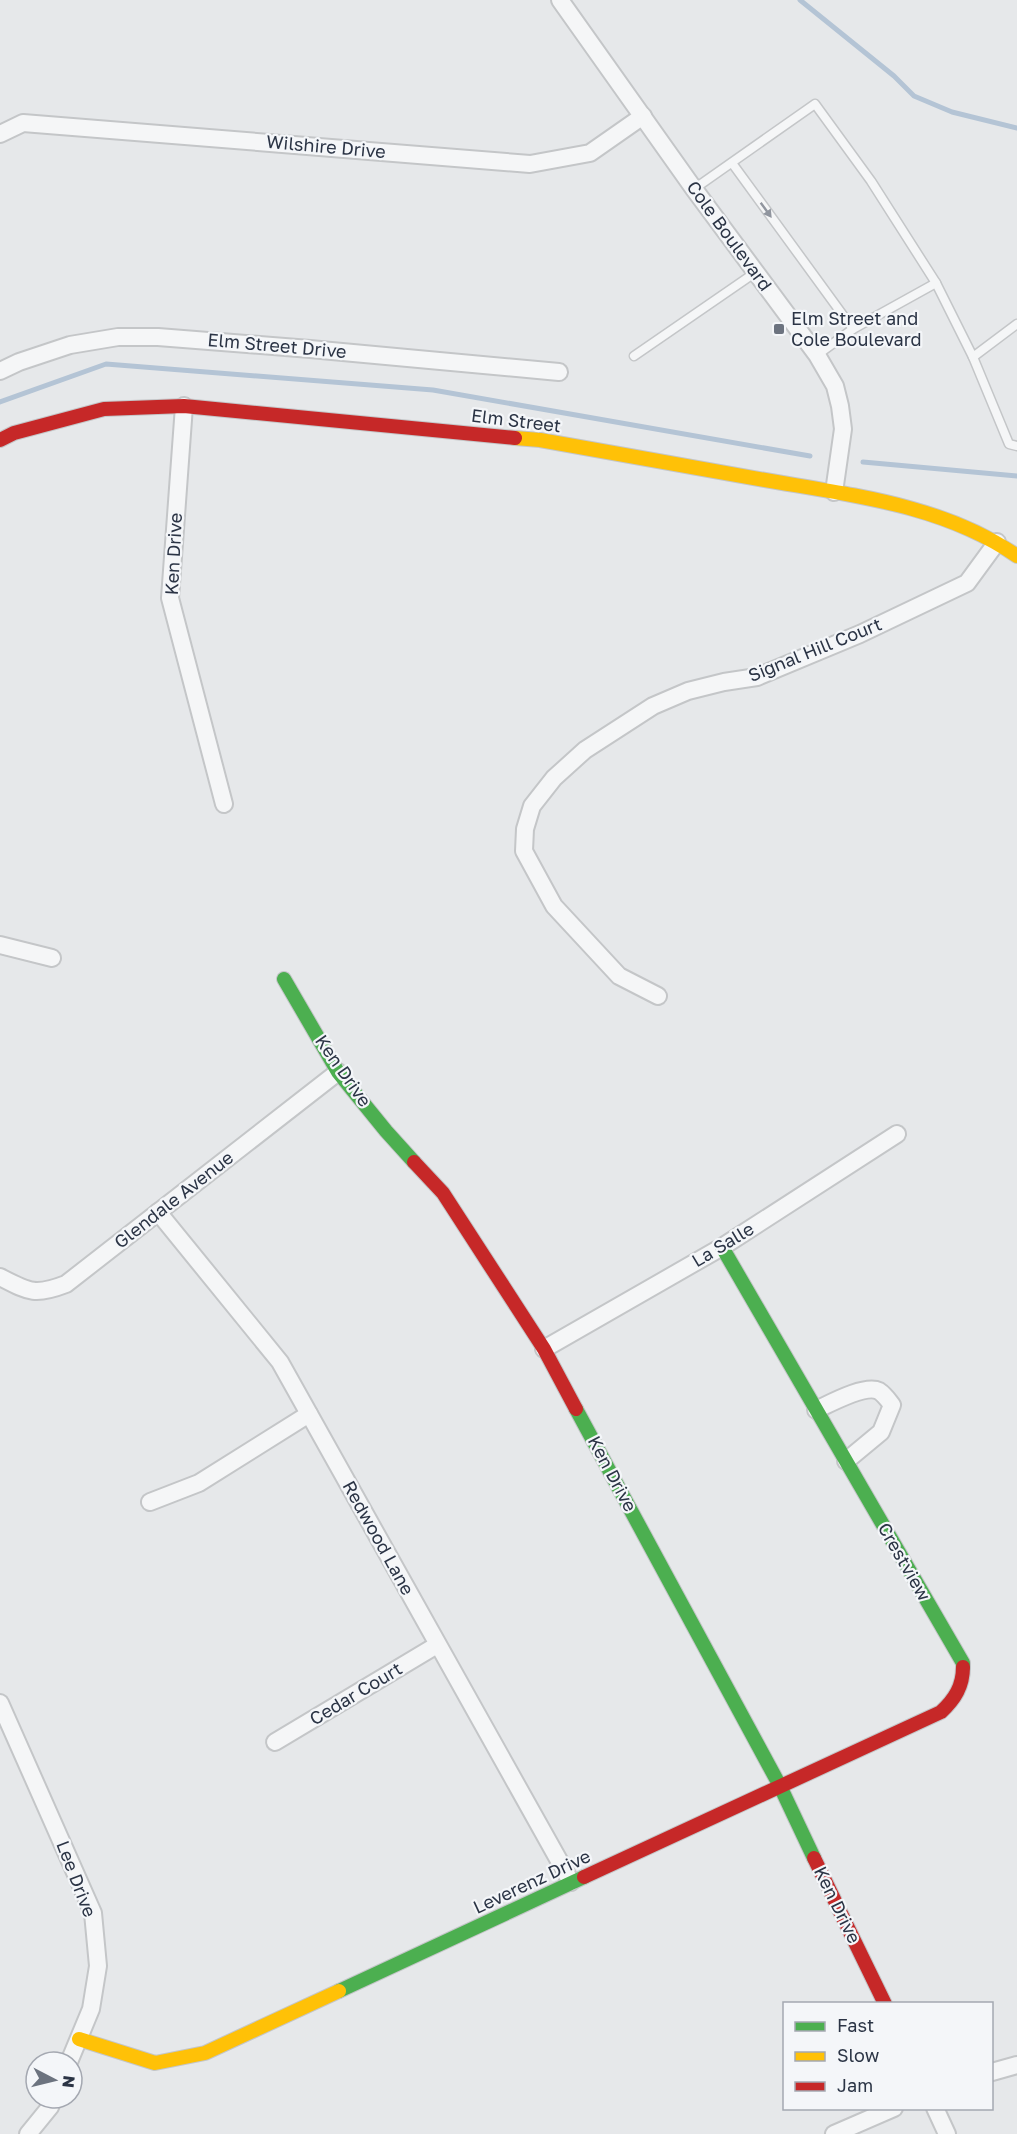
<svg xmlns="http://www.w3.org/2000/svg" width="1017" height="2134" viewBox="0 0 1017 2134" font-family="'Golos Text',sans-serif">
<rect width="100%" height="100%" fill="#e6e8ea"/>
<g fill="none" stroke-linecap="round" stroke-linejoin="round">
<g stroke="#b4c4d5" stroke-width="5">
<path d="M800,0L894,76L914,96L952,112L1017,128"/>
<path d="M0,402L106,364L433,390L810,456"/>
<path d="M863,462L1017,476"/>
</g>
<g stroke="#c4c6c8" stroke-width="11">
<g id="lane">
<path d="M732,163L853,329"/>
<path d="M694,189L815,104L871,181L936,283L973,357L1017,324"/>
<path d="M817,355L853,329L936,283"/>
<path d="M634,356L756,272"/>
<path d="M973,357L1009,444L1017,446"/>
</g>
</g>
<g stroke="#c4c6c8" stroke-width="20">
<g id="street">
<path d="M560,0L694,189L817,355L835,386L840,406L843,429L834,492"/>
<path d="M0,134L23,123L530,164L590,153L643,116"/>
<path d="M0,371L19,362L70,345L118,337H158L310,349L559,372"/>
<path d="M184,406L170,598L224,804"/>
<path d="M0,945L52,958"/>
<path d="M658,996L619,976L554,906L524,851L525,829L532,806L554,778L585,750L653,706L688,691L724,682L757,677L860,634L967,583L997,542"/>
<path d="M158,1212L280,1362L571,1882"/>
<path d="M0,1277C29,1292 35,1296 66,1284L338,1072"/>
<path d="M544,1349L722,1247L897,1134"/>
<path d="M816,1410C829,1404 865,1384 879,1391C885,1395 888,1400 892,1405L881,1432L846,1461"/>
<path d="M150,1502L199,1483L309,1414"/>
<path d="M0,1703L93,1913L98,1966L91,2009L69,2062"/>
<path d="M275,1742L437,1645"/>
<path d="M992,2072L1017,2065"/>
<path d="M935,2108L947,2134"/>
<path d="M28,2134L50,2107L54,2098"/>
<path d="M834,2134L894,2108"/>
</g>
</g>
<g stroke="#c4c6c8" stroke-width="16">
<g id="fast">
<path d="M284,979L338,1072L386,1131L414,1162"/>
<path d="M722,1247L963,1663V1667"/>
<path d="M576,1409L780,1786L814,1858"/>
<path d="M339,1991L584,1877"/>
</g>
</g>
<g stroke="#c4c6c8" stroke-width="16">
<g id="slow">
<path d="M515,438L540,440C615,453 690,467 765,480C851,495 944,505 1017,556"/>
<path d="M79,2039L155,2063L205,2053L339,1991"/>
</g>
</g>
<g stroke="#c4c6c8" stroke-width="16">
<g id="jam">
<path d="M0,440L14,433L104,409L184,406L515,438"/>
<path d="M414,1162L443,1193L544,1349L576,1409"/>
<path d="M814,1858L885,2004"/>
<path d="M584,1877L941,1712C955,1699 963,1686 963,1667"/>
</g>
</g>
<use href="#lane" stroke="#f5f6f7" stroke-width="8"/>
<use href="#street" stroke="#f5f6f7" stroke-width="16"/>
<use href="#fast" stroke="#4caf50" stroke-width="14"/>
<use href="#slow" stroke="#ffc107" stroke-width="14"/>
<use href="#jam" stroke="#c62828" stroke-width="14"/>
</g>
<defs><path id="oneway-solid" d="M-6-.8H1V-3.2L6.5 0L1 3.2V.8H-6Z" transform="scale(1.5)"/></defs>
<use fill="#90959e" href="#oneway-solid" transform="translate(766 210) rotate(54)"/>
<rect fill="#6c737f" stroke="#f4f6f9" stroke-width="2" x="773" y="323" width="12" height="12" rx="3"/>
<g text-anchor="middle" stroke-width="4.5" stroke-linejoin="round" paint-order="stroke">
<g font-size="18" fill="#2b3445" stroke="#f4f6f9">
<text transform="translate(326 147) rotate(5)" y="6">Wilshire Drive</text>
<text transform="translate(729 236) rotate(54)" y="6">Cole Boulevard</text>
<text transform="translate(277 346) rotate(5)" y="6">Elm Street Drive</text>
<text transform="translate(516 421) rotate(7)" y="6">Elm Street</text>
<text transform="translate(174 554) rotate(-87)" y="6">Ken Drive</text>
<text transform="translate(815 650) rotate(-22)" y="6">Signal Hill Court</text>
<text transform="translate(343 1071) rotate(55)" y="6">Ken Drive</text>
<text transform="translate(174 1200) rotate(-38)" y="6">Glendale Avenue</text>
<text transform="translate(723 1245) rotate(-31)" y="6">La Salle</text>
<text transform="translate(612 1474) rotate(62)" y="6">Ken Drive</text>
<text transform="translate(378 1538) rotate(61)" y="6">Redwood Lane</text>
<text transform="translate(904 1562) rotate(60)" y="6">Crestview</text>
<text transform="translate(356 1694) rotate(-31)" y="6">Cedar Court</text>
<text transform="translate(76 1879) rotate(69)" y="6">Lee Drive</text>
<text transform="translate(532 1882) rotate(-25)" y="6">Leverenz Drive</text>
<text transform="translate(837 1905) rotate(64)" y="6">Ken Drive</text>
</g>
<g font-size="18" fill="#2b3445" stroke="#f4f6f9" text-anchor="start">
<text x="791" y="325">Elm Street and<tspan x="791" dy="21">Cole Boulevard</tspan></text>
</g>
</g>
<rect x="783" y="2002" width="210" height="108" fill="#f4f6f9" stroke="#a4a8b1" stroke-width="1.5"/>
<rect x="795" y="2022" width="30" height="9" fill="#4caf50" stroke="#a4a8b1" stroke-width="1.5"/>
<text x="837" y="2032" font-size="18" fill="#2b3445">Fast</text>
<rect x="795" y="2052" width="30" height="9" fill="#ffc107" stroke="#a4a8b1" stroke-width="1.5"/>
<text x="837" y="2062" font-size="18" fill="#2b3445">Slow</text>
<rect x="795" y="2082" width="30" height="9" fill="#c62828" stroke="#a4a8b1" stroke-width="1.5"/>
<text x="837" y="2092" font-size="18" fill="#2b3445">Jam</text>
<g transform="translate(54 2080) rotate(97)"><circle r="28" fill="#f4f6f9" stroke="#a4a8b1" stroke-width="1.5"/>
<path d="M0-4.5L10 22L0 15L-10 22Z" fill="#6c737f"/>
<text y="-9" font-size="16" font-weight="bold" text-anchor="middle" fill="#2b3445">N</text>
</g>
</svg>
